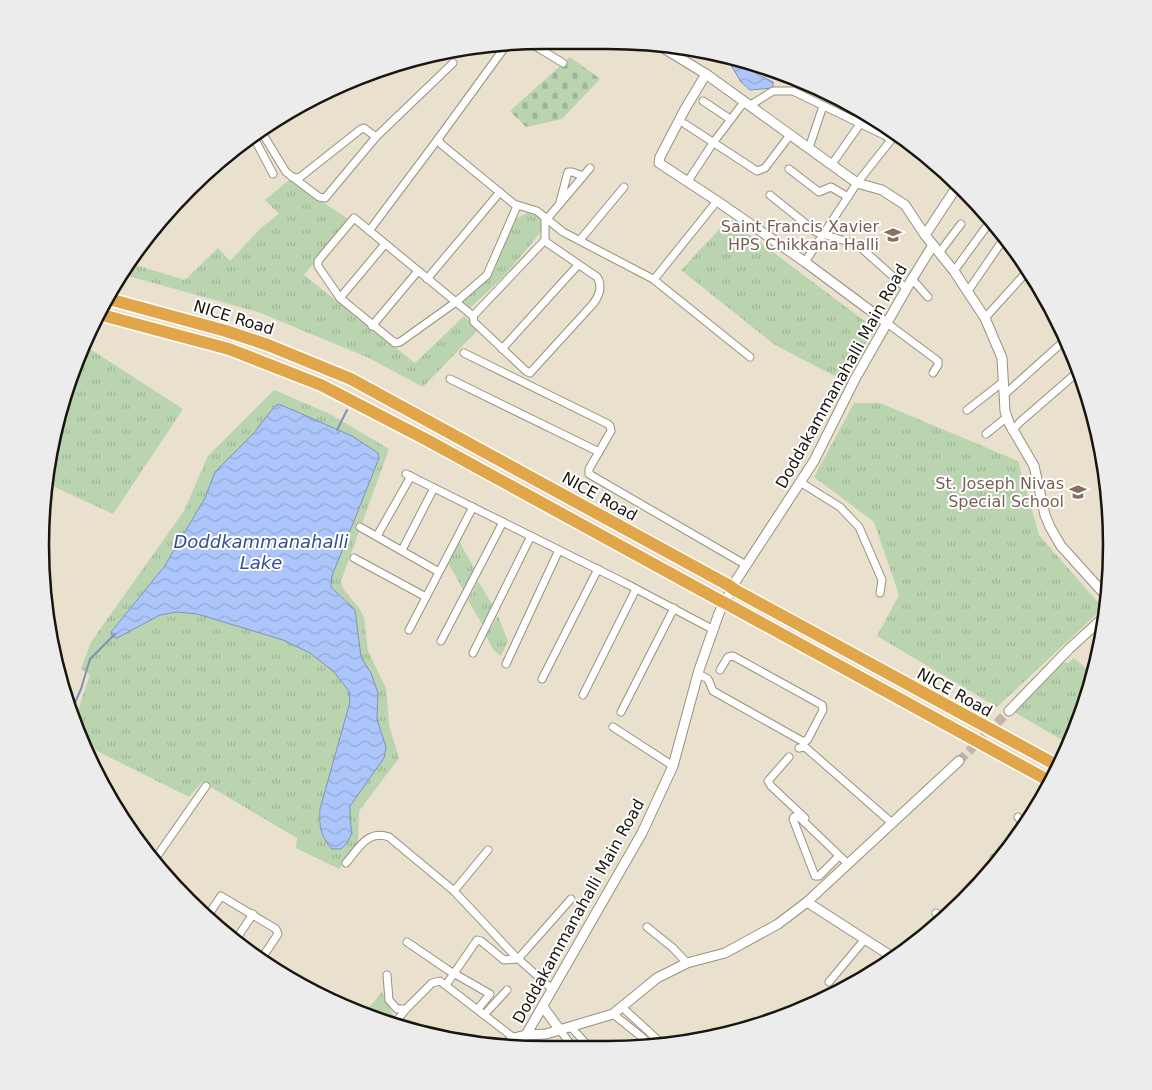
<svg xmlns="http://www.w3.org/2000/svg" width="1152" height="1090" viewBox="0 0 1152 1090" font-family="'DejaVu Sans',sans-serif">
<defs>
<pattern id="grass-tufts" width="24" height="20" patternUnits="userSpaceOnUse" patternTransform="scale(1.25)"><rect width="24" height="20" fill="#b9d4af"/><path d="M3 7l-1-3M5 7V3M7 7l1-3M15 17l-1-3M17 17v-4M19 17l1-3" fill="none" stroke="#9eb595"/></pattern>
<pattern id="cemetery-stones" width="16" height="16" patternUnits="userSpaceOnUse" patternTransform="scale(1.25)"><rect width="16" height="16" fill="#b9d4af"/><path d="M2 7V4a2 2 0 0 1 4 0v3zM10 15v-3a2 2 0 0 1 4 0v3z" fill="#9eb595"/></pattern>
<pattern id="water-waves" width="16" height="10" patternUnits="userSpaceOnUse" patternTransform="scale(1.25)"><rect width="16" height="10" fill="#acc6fb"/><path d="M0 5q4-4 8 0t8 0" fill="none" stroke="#93a9d6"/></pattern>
</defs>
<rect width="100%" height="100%" fill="#e9e1ce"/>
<g fill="url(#grass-tufts)" fill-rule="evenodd">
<path d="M289,180L350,220L304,275L415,363L464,316L478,330L423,387L369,358L258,312L121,274L129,263L185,280L218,248L230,261L261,228L279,214L265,200Z"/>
<path d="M529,212L536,213L541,221V232L505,275L469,309L461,302L482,285L493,273L514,219Z"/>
<path d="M729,219L874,328L844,381L775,345L681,270Z"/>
<path d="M84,345L183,409L113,514L44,482L67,383Z"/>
<path d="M274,390L330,414L389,449L341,581L344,590L359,608L364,617L368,651L386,688L389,725L399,758L359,811L358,842L339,869L296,848L297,838L202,782L189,797L83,744L74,722L90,675L81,669L91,642L184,511L208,456ZM279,405L352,436L377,453L379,458L332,576L331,587L355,610L361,657L371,673L378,693L377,719L386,747L350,806V820L352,833L319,824L320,809L350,702L349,691L333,671L310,653L283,640L197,614L177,612L160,615L111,631L164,567L205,498L215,472L253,434L274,407Z"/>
<path d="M854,403H880L1018,461L1039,535L1103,608L997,707L877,636L899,595L874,522L814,477Z"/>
<path d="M459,541L475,570L464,591L448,563Z"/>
<path d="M478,581L493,606L483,626L468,600Z"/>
<path d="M498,616L508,641L501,656L494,651L486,636Z"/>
<path d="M1074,658L1095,676L1069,744L1012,711L1059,662L1068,663Z"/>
<path d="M382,992L394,1016L388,1022L363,1015Z"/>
</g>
<path fill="url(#cemetery-stones)" d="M570,57L600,79L562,119L526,127L510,111Z"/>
<g fill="url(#water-waves)" stroke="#8091b4">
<path d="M725,55L738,57L755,64L757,74L773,82V88L750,90L741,82Z"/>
<path d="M279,404L352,436L378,453L379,458L332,576L331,587L355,610L361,657L371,673L378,693L377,719L386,747L384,758L350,806V820L352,833L347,843L341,849H332C320,836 319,825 320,809L350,702L349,691L333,671L310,653L283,640L197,614L177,612L160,615L117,638L112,636L111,632L164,567L205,498L215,472L253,434L274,407Z"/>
</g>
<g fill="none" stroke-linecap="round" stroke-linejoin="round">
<g stroke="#8091b4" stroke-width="2">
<path d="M337,430L347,410"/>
<path d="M70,714L81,689L90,659L115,634"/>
</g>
<path stroke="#bfb8a8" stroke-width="9" stroke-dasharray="9 4.5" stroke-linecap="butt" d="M959,761L1009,711"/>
<g stroke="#98917f" stroke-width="9">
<g id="minor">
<path d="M535,46L563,63"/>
<path d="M505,47L438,139L441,144L514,204L537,211L563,232L653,279L656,277L717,201"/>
<path d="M703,101L730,119"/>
<path d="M749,106L773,91H793L884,135L891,140L898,134"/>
<path d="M685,124L757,171L765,168L790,135"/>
<path d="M261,131L286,172L319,197L325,198L376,137L453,63"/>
<path d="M253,136L273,174"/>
<path d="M809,148L823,106"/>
<path d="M832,164L860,124"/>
<path d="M789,169L819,192L831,187L848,197"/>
<path d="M292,177L299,178L361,129L364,128L376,137"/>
<path d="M688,181L713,143L744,102"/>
<path d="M770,195L816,232L852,243L860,247L907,289"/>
<path d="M560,202L568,172H572L583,176"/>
<path d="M517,206L487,275L456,302L400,342L395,343L340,298L318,266V261L354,218L473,316L474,322L526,371L530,373L592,305C599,297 603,286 597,277L546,242L545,240V217"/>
<path d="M547,219L590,168"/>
<path d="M369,231L438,139"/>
<path d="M580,240L624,187"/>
<path d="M939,253L961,224"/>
<path d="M805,262L857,183L891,140"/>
<path d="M954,271L992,219"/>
<path d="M427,279L500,192"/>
<path d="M653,279L750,357"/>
<path d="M912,279L928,297"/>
<path d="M968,291L1005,237"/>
<path d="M340,298L385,244"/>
<path d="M473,316L545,240"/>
<path d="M985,318L1023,276"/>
<path d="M887,323L938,361V365L933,373"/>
<path d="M372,326L418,271"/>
<path d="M502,349L578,265"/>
<path d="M464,353L608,424L610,426L611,431L589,469V474L746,565"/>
<path d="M450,379L599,452"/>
<path d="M1004,395L1065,340"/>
<path d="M967,410L1003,382"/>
<path d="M1012,431L1020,422L1080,370"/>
<path d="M986,434L1007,417"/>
<path d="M406,474L625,583L712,629"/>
<path d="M800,482L840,507L859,527L882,580L880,593"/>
<path d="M360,527L439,572"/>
<path d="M377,536L411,476"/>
<path d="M402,550L434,488"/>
<path d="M354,558L426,597"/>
<path d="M409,630L473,507"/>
<path d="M441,641L503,522"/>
<path d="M473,653L531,536"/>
<path d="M506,664L559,550"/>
<path d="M698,674L708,679L713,691L802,741H806L808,739L823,710L822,705L733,656L728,657L720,670"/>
<path d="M542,679L598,569"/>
<path d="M583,695L636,589"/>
<path d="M621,712L674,608"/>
<path d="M613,727L673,766"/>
<path d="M799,748L805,747L892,823"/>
<path d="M789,757L768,781L771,786L805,818"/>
<path d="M1031,812L1032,813"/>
<path d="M1018,817L1024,825"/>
<path d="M839,856L819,876H815L793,819L794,817L798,816L848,864"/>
<path d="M994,858L998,863"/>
<path d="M155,859L206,786"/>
<path d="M346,863C358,849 368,829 389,837L454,891L514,955L552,989"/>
<path d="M454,891L488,850"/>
<path d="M966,894L967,896"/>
<path d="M936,913L943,922"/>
<path d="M207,917L221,896L276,929L278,934L260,961"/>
<path d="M647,927L673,948L687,963"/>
<path d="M235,941L253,914"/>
<path d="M407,942L448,970L490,994L478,1009"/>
<path d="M387,975L389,1000L397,1009H406L432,983L440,981L514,1038"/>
<path d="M829,982L865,939"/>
<path d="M446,985L477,940L481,941L504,960L518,959L571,899"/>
<path d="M623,1008L659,1041"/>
<path d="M613,1014L643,1038"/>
<path d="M484,1015L507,990"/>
<path d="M394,1024L406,1009"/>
<path d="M571,1027L590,1048"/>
<path d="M560,1030L574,1049"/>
<path d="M479,1042L481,1044"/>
</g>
</g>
<g stroke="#98917f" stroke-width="11">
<g id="tertiary">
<path d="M655,43L706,74L857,183L882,190L905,205L925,235L954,271L985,318L1002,358L1005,411L1009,423L1034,466L1045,515L1050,527L1061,546L1108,598"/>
<path d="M706,74L685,109L660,157L659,163L717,201L805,262L887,323"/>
<path d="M925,235L958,185"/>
<path d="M1009,711L1069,649L1105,616"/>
<path d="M807,902L894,958"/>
<path d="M543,1007L560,1030"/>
<path d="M526,1035L642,833L673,766L699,670L719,613L737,579L814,461L855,379L912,279L933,245"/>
<path d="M503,1046L514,1038L526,1035L546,1034L613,1014L657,978L687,963L725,953L778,924L807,902L959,761"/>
</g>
</g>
<g stroke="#fff" stroke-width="15">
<g id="motorway">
<path d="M105,298L226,331L268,345L351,379L728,585"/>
<path d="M98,314L229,349L321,385L427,440L719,600"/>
<path d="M735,590L1060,767"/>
<path d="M727,604L1051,782"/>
</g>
</g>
<use href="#minor" stroke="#fff" stroke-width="7"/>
<use href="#tertiary" stroke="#fff" stroke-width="9"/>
<use href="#motorway" stroke="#e0a649" stroke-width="12"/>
<g stroke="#fff" stroke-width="15" stroke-linecap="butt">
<g id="motorway-bridge">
<path d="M728,585L735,590"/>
<path d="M719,600L727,604"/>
</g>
</g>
<use href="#motorway-bridge" stroke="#e0a649" stroke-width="12"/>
</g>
<defs>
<g id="school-bare" transform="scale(1.35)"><path d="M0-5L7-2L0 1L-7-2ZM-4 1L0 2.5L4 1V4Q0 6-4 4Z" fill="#8d6e63" stroke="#fff" stroke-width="2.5" paint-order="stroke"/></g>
</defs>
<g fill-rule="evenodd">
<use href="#school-bare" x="893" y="235"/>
<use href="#school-bare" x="1078" y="492"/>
</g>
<g text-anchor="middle" stroke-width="4" stroke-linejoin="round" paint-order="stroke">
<g font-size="16" fill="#785e54" stroke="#fff" text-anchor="end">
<text x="879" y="232">Saint Francis Xavier<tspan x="879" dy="18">HPS Chikkana Halli</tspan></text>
<text x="1064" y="489">St. Joseph Nivas<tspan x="1064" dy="18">Special School</tspan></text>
</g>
<g font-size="16" fill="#18160f" stroke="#fff">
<text transform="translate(234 317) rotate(17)" y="6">NICE Road</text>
<text transform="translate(841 376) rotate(-61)" y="6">Doddakammanahalli Main Road</text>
<text transform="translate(600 496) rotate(29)" y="6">NICE Road</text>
<text transform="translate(955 692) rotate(29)" y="6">NICE Road</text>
<text transform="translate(578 911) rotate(-61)" y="6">Doddakammanahalli Main Road</text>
</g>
<g font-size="18" font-style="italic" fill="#334f8f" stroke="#fff">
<text x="261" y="548">Doddkammanahalli<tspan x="261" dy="21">Lake</tspan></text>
</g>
</g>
<path d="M0 0H1152V1090H0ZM545 49H607A496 496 0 0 1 1103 545V545A496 496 0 0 1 607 1041H545A496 496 0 0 1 49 545V545A496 496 0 0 1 545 49Z" fill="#edecec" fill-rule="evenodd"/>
<path fill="none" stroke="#18160f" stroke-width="2.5" d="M545 49H607A496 496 0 0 1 1103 545V545A496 496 0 0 1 607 1041H545A496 496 0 0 1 49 545V545A496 496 0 0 1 545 49Z"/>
</svg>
